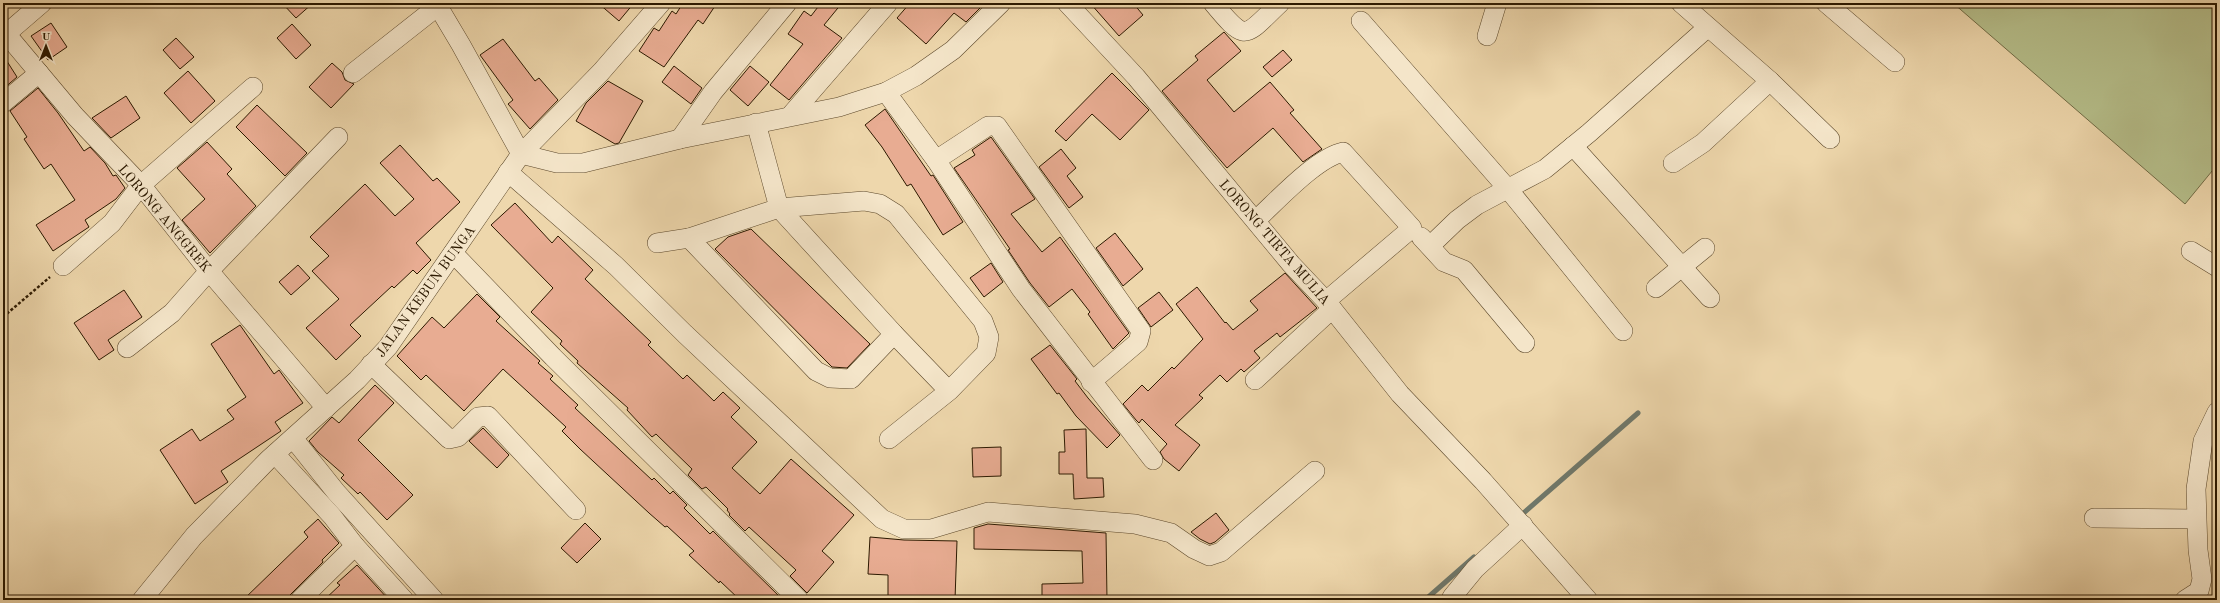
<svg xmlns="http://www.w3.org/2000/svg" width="2220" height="603" viewBox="0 0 2220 603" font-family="'Old Standard TT',serif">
<rect width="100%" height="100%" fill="#eed7ac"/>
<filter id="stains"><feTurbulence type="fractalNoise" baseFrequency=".005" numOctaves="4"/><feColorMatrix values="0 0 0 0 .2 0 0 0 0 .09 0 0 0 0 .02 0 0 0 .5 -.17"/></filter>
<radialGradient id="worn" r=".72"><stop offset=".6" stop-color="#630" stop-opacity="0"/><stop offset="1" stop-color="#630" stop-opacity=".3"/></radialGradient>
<path fill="#b6bf8b" stroke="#716c46" d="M1953,3H2207L2217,11V165L2185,204Z"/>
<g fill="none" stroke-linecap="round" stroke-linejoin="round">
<g stroke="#6f786b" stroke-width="5">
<path d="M1519,517L1638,413"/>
<path d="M1425,600L1474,557"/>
</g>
</g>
<g fill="#e8ac92" stroke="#2c1900">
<path d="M282,3H313L296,18Z"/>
<path d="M598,3H634L619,21Z"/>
<path d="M683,3H717L703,24L698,20L664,67L639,51L654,28L659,31L672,11L676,14Z"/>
<path d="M821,3H842L824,25L842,38L789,100L770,85L803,44L788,34L804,11L811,16Z"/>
<path d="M910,3H985L966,22L954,13L926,44L897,18Z"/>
<path d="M1090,3H1133L1143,15L1119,36Z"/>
<path d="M51,23L67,47L48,60L31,36Z"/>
<path d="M292,24L311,45L296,59L277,38Z"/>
<path d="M1224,32L1241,51L1207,80L1234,112L1270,82L1294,110L1290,113L1322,149L1303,162L1273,128L1227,168L1193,128L1162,91L1198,60L1195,56Z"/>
<path d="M176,38L194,57L180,69L163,50Z"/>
<path d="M503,39L535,81L539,78L558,100L530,129L508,104L513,100L480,55Z"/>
<path d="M1283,50L1292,60L1272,77L1263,67Z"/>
<path d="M3,55L17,77L3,89Z"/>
<path d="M332,63L342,72L345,80L354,84L331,108L309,87Z"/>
<path d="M674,66L702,88L691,104L662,82Z"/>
<path d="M750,66L769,82L748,106L730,90Z"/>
<path d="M188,71L215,101L191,123L164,93Z"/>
<path d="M1112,73L1149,110L1120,140L1092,114L1066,141L1055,131Z"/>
<path d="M608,81L643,101L619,143L615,144L576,121L586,103Z"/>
<path d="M38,88L58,113L84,151L90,147L105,163L113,176L116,175L125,188L116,199L85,220L89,227L53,251L36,225L75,200L51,164L44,169L24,139L27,137L10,111Z"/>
<path d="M126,96L140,118L111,138L92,118Z"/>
<path d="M257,105L307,153L285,176L236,127Z"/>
<path d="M885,109L931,176L933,175L963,222L943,235L911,184L907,186L882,147L865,125Z"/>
<path d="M991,137L1035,199L1011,214L1042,252L1060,237L1129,333L1113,349L1088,314L1090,312L1072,289L1049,307L1030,283L1008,250L1010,249L954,168L975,155L972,150Z"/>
<path d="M207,142L232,169L227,174L256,206L210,253L182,220L205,199L177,168Z"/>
<path d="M400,145L433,181L437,178L460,202L416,243L431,260L417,274L413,270L394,288L392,286L350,325L361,336L336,360L306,328L339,299L312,271L329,256L310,237L365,184L395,216L414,199L380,163Z"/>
<path d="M1061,149L1076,168L1067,176L1083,197L1069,208L1039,167Z"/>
<path d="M515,203L552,243L558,236L593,270L585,279L651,342L648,345L683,379L687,375L714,401L723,392L740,408L731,417L757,442L732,468L760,494L791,459L854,515L822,551L834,562L807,593L790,576L796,570L749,527L745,531L729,515L730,514L727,510L728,509L706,487L702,489L688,475L692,469L656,434L652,437L627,410L628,408L577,363L578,361L560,344L562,341L531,312L553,288L491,225Z"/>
<path d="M751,229L870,344L847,368L832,367L715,249L728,237Z"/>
<path d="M1115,233L1143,269L1123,286L1096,248Z"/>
<path d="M991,263L1003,282L984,297L970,278Z"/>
<path d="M298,265L310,278L291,295L279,282Z"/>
<path d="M1285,273L1317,308L1280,337L1277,333L1254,351L1260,358L1244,372L1241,369L1227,382L1220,375L1199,395L1203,398L1175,425L1200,445L1179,471L1164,459L1160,452L1167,444L1142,419L1139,423L1136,420L1123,404L1142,385L1148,391L1172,367L1174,369L1203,339L1176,304L1197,287L1225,323L1226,322L1233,330L1258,310L1250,301Z"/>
<path d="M124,290L142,317L108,340L114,350L99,360L74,323Z"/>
<path d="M1159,292L1173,310L1151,327L1138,308Z"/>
<path d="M477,294L500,317L496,321L540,361L538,363L553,376L550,379L578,405L575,408L652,480L654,478L670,494L673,491L687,505L684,508L710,534L713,531L783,600H740L720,581L719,583L689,555L694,551L667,526L665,527L649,513L580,449L562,431L566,427L503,369L464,411L426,375L421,380L397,356L432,317L444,328Z"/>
<path d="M240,325L274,374L279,370L303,403L275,422L281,431L221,471L228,482L195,504L160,450L192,429L200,441L234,419L227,410L246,397L211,344Z"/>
<path d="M1050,345L1077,379L1075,381L1088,398L1120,435L1107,448L1076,416L1059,393L1057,394L1031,359Z"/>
<path d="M375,385L394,403L358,440L413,495L387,520L360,492L358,494L341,478L344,475L318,452L309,441L332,417L339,423Z"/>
<path d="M483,428L509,455L497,468L469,441Z"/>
<path d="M1086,429L1087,478H1103L1104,497L1074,499L1073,474H1059V452H1065L1064,430Z"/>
<path d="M1001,447V476L973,477L972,448Z"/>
<path d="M1216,513L1229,530L1215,542L1210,544L1200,539L1191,532Z"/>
<path d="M318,519L339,543L322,560L323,562L285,600H243L308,537L304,532Z"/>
<path d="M585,523L601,539L577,563L561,548Z"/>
<path d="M988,524L1106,533L1107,600H1042V584L1083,583L1082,551L974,549V528Z"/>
<path d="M870,537L904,540L957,541L955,600H888V575L868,574Z"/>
<path d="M357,565L389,600H324L340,585L337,583Z"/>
</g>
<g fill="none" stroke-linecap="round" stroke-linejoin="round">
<g stroke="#5c482b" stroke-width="20">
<g id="minor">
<path d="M436,3L461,45L521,154L557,163H583L680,139L839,107L867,98L886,92L916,76L953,50L1001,3"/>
<path d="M1067,3L1136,77L1291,264L1326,301L1400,394L1483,481L1588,600"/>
<path d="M1213,3C1247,44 1244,37 1280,3"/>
<path d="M1681,3L1770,81L1830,139"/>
<path d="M1826,3L1895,62"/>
<path d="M1361,21L1508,189L1623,331"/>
<path d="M3,30L75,116L141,185L209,271L326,408"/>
<path d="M6,34L42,3"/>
<path d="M1487,36L1497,3"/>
<path d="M353,73L438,6"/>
<path d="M886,92L936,160L1021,289L1153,460"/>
<path d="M3,103L39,73"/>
<path d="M790,116L888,3"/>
<path d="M756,123L779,208L689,238L816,371L830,378L851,379L894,334"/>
<path d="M680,139L713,92L787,3"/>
<path d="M1573,146L1710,298"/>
<path d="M936,160L988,126H997L1141,331L1138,342L1091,382"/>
<path d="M1673,163L1703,143L1770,81"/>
<path d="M508,172L616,266L685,334L882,519L904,529H931L988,512L1135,524L1171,533L1194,549L1209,556L1221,552L1315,471"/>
<path d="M1256,220C1277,201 1316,158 1343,152L1412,228L1326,301"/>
<path d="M1421,237L1444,262L1464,270L1525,343"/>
<path d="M657,243L689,238"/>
<path d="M1430,246L1457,220L1477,205L1545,169L1589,133L1707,28"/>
<path d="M2191,251L2217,267"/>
<path d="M453,253L553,357L799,600"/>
<path d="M63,266L112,223L141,185L253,87"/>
<path d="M1656,288L1705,248"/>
<path d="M127,348L172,313L209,271L338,137"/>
<path d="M371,364L449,439L458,437L478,417L488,416L576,510"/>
<path d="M1255,380L1332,309"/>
<path d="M293,438L336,492L434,600"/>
<path d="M889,439L949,391L986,353L989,337L983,321L896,214L880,204L864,201L779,208L894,334L949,391"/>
<path d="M275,454L332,516L355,546L404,600"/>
<path d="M2094,518L2196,519"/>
<path d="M142,600L194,536L234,495L268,460L357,380L388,347L521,154L601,72L661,3"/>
<path d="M300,600L355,546"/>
<path d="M1452,600V597L1475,569L1523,525"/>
<path d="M2185,600L2199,591L2202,579L2198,550L2196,489L2203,441L2217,412"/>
</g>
</g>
<path stroke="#2c1900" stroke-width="2.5" stroke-dasharray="3 2" stroke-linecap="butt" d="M3,317L50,277"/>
<use href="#minor" stroke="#f4e5c9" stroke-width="19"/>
</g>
<g text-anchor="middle" stroke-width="3.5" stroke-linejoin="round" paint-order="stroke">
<g font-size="14" fill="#2c1900" stroke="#f4e5c9">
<text transform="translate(165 218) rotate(50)" y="5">LORONG ANGGREK</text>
<text transform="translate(1275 242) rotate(49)" y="5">LORONG TIRTA MULIA</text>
<text transform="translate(425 291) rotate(-54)" y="5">JALAN KEBUN BUNGA</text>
</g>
</g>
<rect width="2220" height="603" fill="none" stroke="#eed7ac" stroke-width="16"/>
<rect x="4" y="4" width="2212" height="595" fill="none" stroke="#2c1900" stroke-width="2"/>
<rect x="8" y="8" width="2204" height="587" fill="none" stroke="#2c1900"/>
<g transform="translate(46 46)" stroke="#f4e5c9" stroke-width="3" paint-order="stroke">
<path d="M0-3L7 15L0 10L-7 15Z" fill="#2c1900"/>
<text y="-6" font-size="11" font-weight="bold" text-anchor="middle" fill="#2c1900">U</text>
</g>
<rect width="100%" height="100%" filter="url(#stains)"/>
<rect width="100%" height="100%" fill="url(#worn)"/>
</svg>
